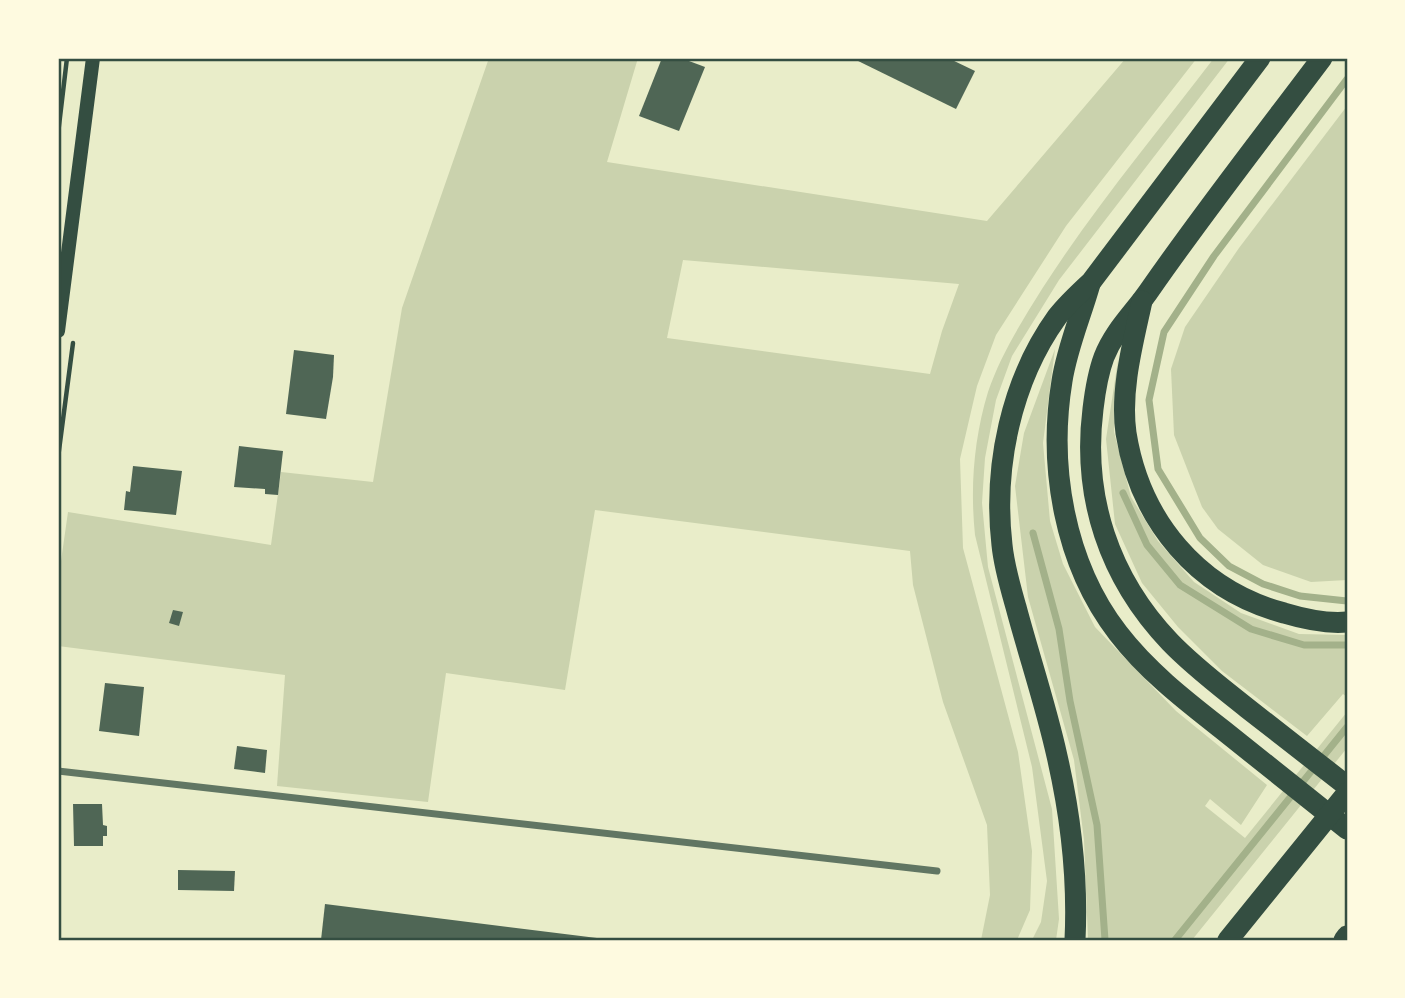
<svg xmlns="http://www.w3.org/2000/svg" width="1405" height="998" viewBox="0 0 1405 998" font-family="Karla,sans-serif">
<rect width="100%" height="100%" fill="#e9edc9"/>
<g fill="#cad2ad" fill-rule="evenodd">
<path d="M489,58H638L607,162L987,221L1126,58H1197L1066,226L996,335L977,386L960,459L963,548L1018,752L1032,851L1030,910L1017,940H981L990,895L987,825L943,702L913,585L910,551L595,510L565,690L446,673L428,802L277,786L285,675L58,646V582L68,512L271,545L281,472L373,482L402,308ZM683,260L959,284L942,331L930,374L667,338Z"/>
<path d="M1214,58H1230L1059,280L1012,356L996,400L985,458L982,503L988,567L1052,809L1059,919L1056,940H1032L1041,922L1047,881L1032,767L975,535C970,487 974,438 988,392C1000,356 1022,321 1042,289C1094,208 1156,134 1214,58Z"/>
<path d="M1347,106V580L1311,582L1263,565L1218,529L1202,507L1174,435L1171,369L1185,327L1239,248Z"/>
<path d="M1055,349L1043,443L1050,521L1063,564L1095,627L1176,711L1267,785L1241,825L1210,799L1205,806L1245,838L1347,712V748L1192,940H1088L1084,840L1074,760L1028,597L1015,486L1024,433Z"/>
<path d="M1118,360L1114,432L1131,497L1158,541L1194,582L1241,613L1299,634L1347,635V697L1343,694L1307,736L1222,671L1178,627L1142,583L1115,524L1106,439Z"/>
</g>
<g fill="none" stroke-linecap="round" stroke-linejoin="round">
<g stroke="#a3b18a" stroke-width="7">
<path d="M1347,79L1214,256L1164,332L1149,400L1158,469L1200,538L1229,566L1263,584L1300,596L1347,601"/>
<path d="M1123,493L1147,545L1180,585L1251,629L1304,645H1347"/>
<path d="M1033,533L1059,629L1070,701L1097,825L1105,940"/>
<path d="M1175,940L1347,727"/>
</g>
</g>
<g fill="#4f6655">
<path d="M662,58H681L705,67L679,131L639,116Z"/>
<path d="M852,58H948L975,71L956,109Z"/>
<path d="M294,350L334,355L333,377L326,419L286,414Z"/>
<path d="M239,446L283,451L278,495L265,494V489L234,487Z"/>
<path d="M133,466L182,471L176,515L124,510L126,491L130,492Z"/>
<path d="M173,610L183,612L179,626L169,623Z"/>
<path d="M105,683L144,687L139,736L99,731Z"/>
<path d="M237,746L267,750L265,773L234,769Z"/>
<path d="M73,804H102L103,825L107,826V836H103V846H74Z"/>
<path d="M178,870L235,871L234,891L178,890Z"/>
<path d="M325,904L605,939V940H321Z"/>
</g>
<g fill="none" stroke-linecap="round" stroke-linejoin="round">
<g stroke="#344e41" stroke-width="4.5">
<path d="M58,134L67,58"/>
<path d="M58,458L73,343"/>
</g>
<path stroke="#617663" stroke-width="7" d="M58,771L937,871"/>
<path stroke="#344e41" stroke-width="14" d="M58,331L93,58"/>
<g stroke="#344e41" stroke-width="21">
<path d="M1322,58C1265,134 1206,209 1151,288C1135,312 1115,329 1104,357C1098,373 1095,392 1093,409C1082,497 1109,578 1170,642C1194,667 1221,687 1247,708C1280,734 1314,760 1347,786"/>
<path d="M1090,284C1081,316 1067,348 1062,381C1048,466 1064,563 1118,633C1147,671 1186,701 1223,730C1264,763 1306,796 1347,829"/>
<path d="M1142,301C1133,343 1120,390 1126,433C1140,521 1198,590 1284,613C1304,619 1326,624 1347,622"/>
<path d="M1075,940C1078,878 1071,817 1057,756C1046,706 1029,656 1016,607C1010,586 1004,566 1002,545C993,467 1011,381 1057,317C1067,304 1079,293 1091,282L1260,58"/>
<path d="M1228,940L1347,793"/>
<path d="M1344,940L1347,936"/>
</g>
</g>
<rect width="1405" height="998" fill="none" stroke="#fefae0" stroke-width="119"/>
<rect x="60" y="60" width="1286" height="879" fill="none" stroke="#344e41" stroke-width="2.5"/>
</svg>
